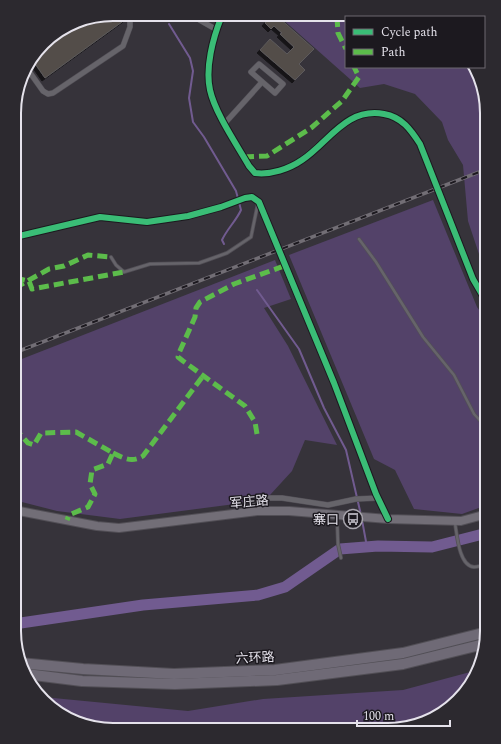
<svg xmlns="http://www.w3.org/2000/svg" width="501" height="744" viewBox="0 0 501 744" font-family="Spectral,'Noto Sans SC',serif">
<defs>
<filter id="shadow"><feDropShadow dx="-3" dy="3" stdDeviation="0" flood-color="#0009"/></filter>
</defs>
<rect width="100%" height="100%" fill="#36333a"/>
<g fill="#534269">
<path d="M407,16L410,17H346V67H473L479,75L487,113V278L468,221L463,165L448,140L442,122L415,94L384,84L360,88L280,17Z"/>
<path d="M433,200L477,307L487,321V505L462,514L414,509L395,470L374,459L289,255Z"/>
<path d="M275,260L291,299L264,308L288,346L337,445L305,440L292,471L270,495L235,504L120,519L57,511L14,500V362Z"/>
<path d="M474,671L467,691L426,722L388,730L100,729L53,710L43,697L188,711L263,699L403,690Z"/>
</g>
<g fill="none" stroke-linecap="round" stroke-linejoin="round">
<g stroke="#715b90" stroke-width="2">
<path d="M169,24L190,58L193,71L189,98L193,122L204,137L236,191L241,210C236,221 227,229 222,240L224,244"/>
<path d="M257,290L299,349L324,408L346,450L361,515"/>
<path d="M362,520L367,547"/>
</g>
<path stroke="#715b90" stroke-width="11" d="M14,624L143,605L258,595L285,587L340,549L378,546L432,547L487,533"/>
</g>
<g fill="#524e49" stroke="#5d5a5c" filter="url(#shadow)">
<path d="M270,17H278L314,49L299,64L305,70L295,80L260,50L270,39L287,54L294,47L280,34L282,33L274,26L271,29L265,23Z"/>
<path d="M81,19H126L45,78L31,58L48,38Z"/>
</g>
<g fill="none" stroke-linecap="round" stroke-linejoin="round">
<g stroke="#504d55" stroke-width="5" stroke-dasharray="5 2.5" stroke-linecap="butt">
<path d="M432,174L441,196"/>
<path d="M270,230L282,260"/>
</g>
<g stroke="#524f56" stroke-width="4">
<g id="service">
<path d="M359,239L376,262L423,337L454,375L474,414L487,428"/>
<path d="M111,257L116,265L124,272L150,264L199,263L227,253L251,237L258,203"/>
<path d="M337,517L338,544L341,558"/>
<path d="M455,523C457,535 459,566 474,567C478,567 483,565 487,565"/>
</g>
</g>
<g stroke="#524f56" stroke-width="6">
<g id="minor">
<path d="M196,18L217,30"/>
<path d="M221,18C213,38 205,68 210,90C215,113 237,145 249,166L255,173C312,181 331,105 382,113C412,118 422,149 432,174"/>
<path d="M259,64L283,84L275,93L251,72Z"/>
<path d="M26,67L43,91L48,94L53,93L123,46L130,27V19"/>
<path d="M225,123L262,82"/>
<path d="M441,196L473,279L487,303"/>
<path d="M15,237L100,217L147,222L188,216L221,207L245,198L252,197L259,202L264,212L270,230"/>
<path d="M282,260L334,383L376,494L388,519"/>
<path d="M246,511L260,501L268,498H282L328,505L356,499L378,498"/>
</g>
</g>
<g stroke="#524f56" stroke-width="10">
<path id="primary" d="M14,510L97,526L119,528L257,511H289L388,519L461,521L487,514"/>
</g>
<g stroke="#524f56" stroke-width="12">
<g id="motorway">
<path d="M20,663L83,669L174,674L275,670L403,653L487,632"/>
<path d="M26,674L82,681L175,684L277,680L403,664L484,644"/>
</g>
</g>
<use href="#service" stroke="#66646a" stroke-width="2.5"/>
<use href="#minor" stroke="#66646a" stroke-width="5"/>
<use href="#primary" stroke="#726e77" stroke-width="8"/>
<use href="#motorway" stroke="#6f6a76" stroke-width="10"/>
<g stroke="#726e75" stroke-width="3.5">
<path id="rail" d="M14,353L487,169"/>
</g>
<use href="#rail" stroke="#1c191f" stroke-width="2" stroke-dasharray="6" stroke-linecap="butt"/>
<g stroke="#5cbc4b" stroke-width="5" stroke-dasharray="10 5" stroke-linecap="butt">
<path d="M404,16V17"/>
<path d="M337,17L338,33L346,49"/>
<path d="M244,157L267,156L311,128L342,101L359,77L354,67"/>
<path d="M15,278L29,281L32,289L124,272"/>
<path d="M15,288L49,269L64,266L88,255L111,257"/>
<path d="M257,434L255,422L245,406L183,361L178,357L179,353L195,317L196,308L200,302L234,284L284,266"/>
<path d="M14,436L18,432L28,443L34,445L41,433L76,432L113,453L108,464L92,470L90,484L95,494L88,507L69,515L67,520"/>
<path d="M113,453C123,458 132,463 143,456L203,376"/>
</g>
<g stroke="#1c191f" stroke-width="8">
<g id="cycleway">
<path d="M221,18C213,38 205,68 210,90C215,113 237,145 249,166L255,173C271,175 289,169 302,160C329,142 346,107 384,114C402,117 411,130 420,144L473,279L487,303"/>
<path d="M15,237L100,217L147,222L188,216L221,207L245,198L252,197L259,202L334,383L376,494L388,519"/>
</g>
</g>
<use href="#cycleway" stroke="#3abd76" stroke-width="6"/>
</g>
<defs>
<g id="bus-ring" transform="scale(1)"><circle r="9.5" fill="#1c191f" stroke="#a8a5ad" stroke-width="1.5"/><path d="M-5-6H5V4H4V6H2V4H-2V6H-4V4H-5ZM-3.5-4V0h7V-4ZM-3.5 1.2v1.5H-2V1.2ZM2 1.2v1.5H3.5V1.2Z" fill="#a8a5ad"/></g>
</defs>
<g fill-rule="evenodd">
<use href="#bus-ring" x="353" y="519"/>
</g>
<g text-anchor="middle" stroke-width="3" stroke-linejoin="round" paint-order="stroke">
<g font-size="13" fill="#e5e2eb" stroke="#1c191f">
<text transform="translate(249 501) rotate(-5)" y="5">军庄路</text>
<text transform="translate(255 657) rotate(-3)" y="5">六环路</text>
</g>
<g font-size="13" fill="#e5e2eb" stroke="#1c191f" text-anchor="end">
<text x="339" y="524">寨口</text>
</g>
</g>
<path d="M0 0H501V744H0ZM113 21H388A92 92 0 0 1 480 113V631A92 92 0 0 1 388 723H113A92 92 0 0 1 21 631V113A92 92 0 0 1 113 21Z" fill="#2c292f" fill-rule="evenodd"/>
<path fill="none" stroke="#e5e2eb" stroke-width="2" d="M113 21H388A92 92 0 0 1 480 113V631A92 92 0 0 1 388 723H113A92 92 0 0 1 21 631V113A92 92 0 0 1 113 21Z"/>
<rect x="345" y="16" width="140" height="52" fill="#1c191f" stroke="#6c6971"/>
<rect x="353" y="29" width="20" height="6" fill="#3abd76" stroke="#6c6971"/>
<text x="381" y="36" font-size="12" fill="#e5e2eb">Cycle path</text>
<rect x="353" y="49" width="20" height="6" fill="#5cbc4b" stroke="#6c6971"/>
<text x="381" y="56" font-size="12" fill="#e5e2eb">Path</text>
<path d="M357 720v6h93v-6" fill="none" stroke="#e5e2eb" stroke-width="2"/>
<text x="363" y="720" font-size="12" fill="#e5e2eb" stroke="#1c191f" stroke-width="3" paint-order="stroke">100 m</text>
</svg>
